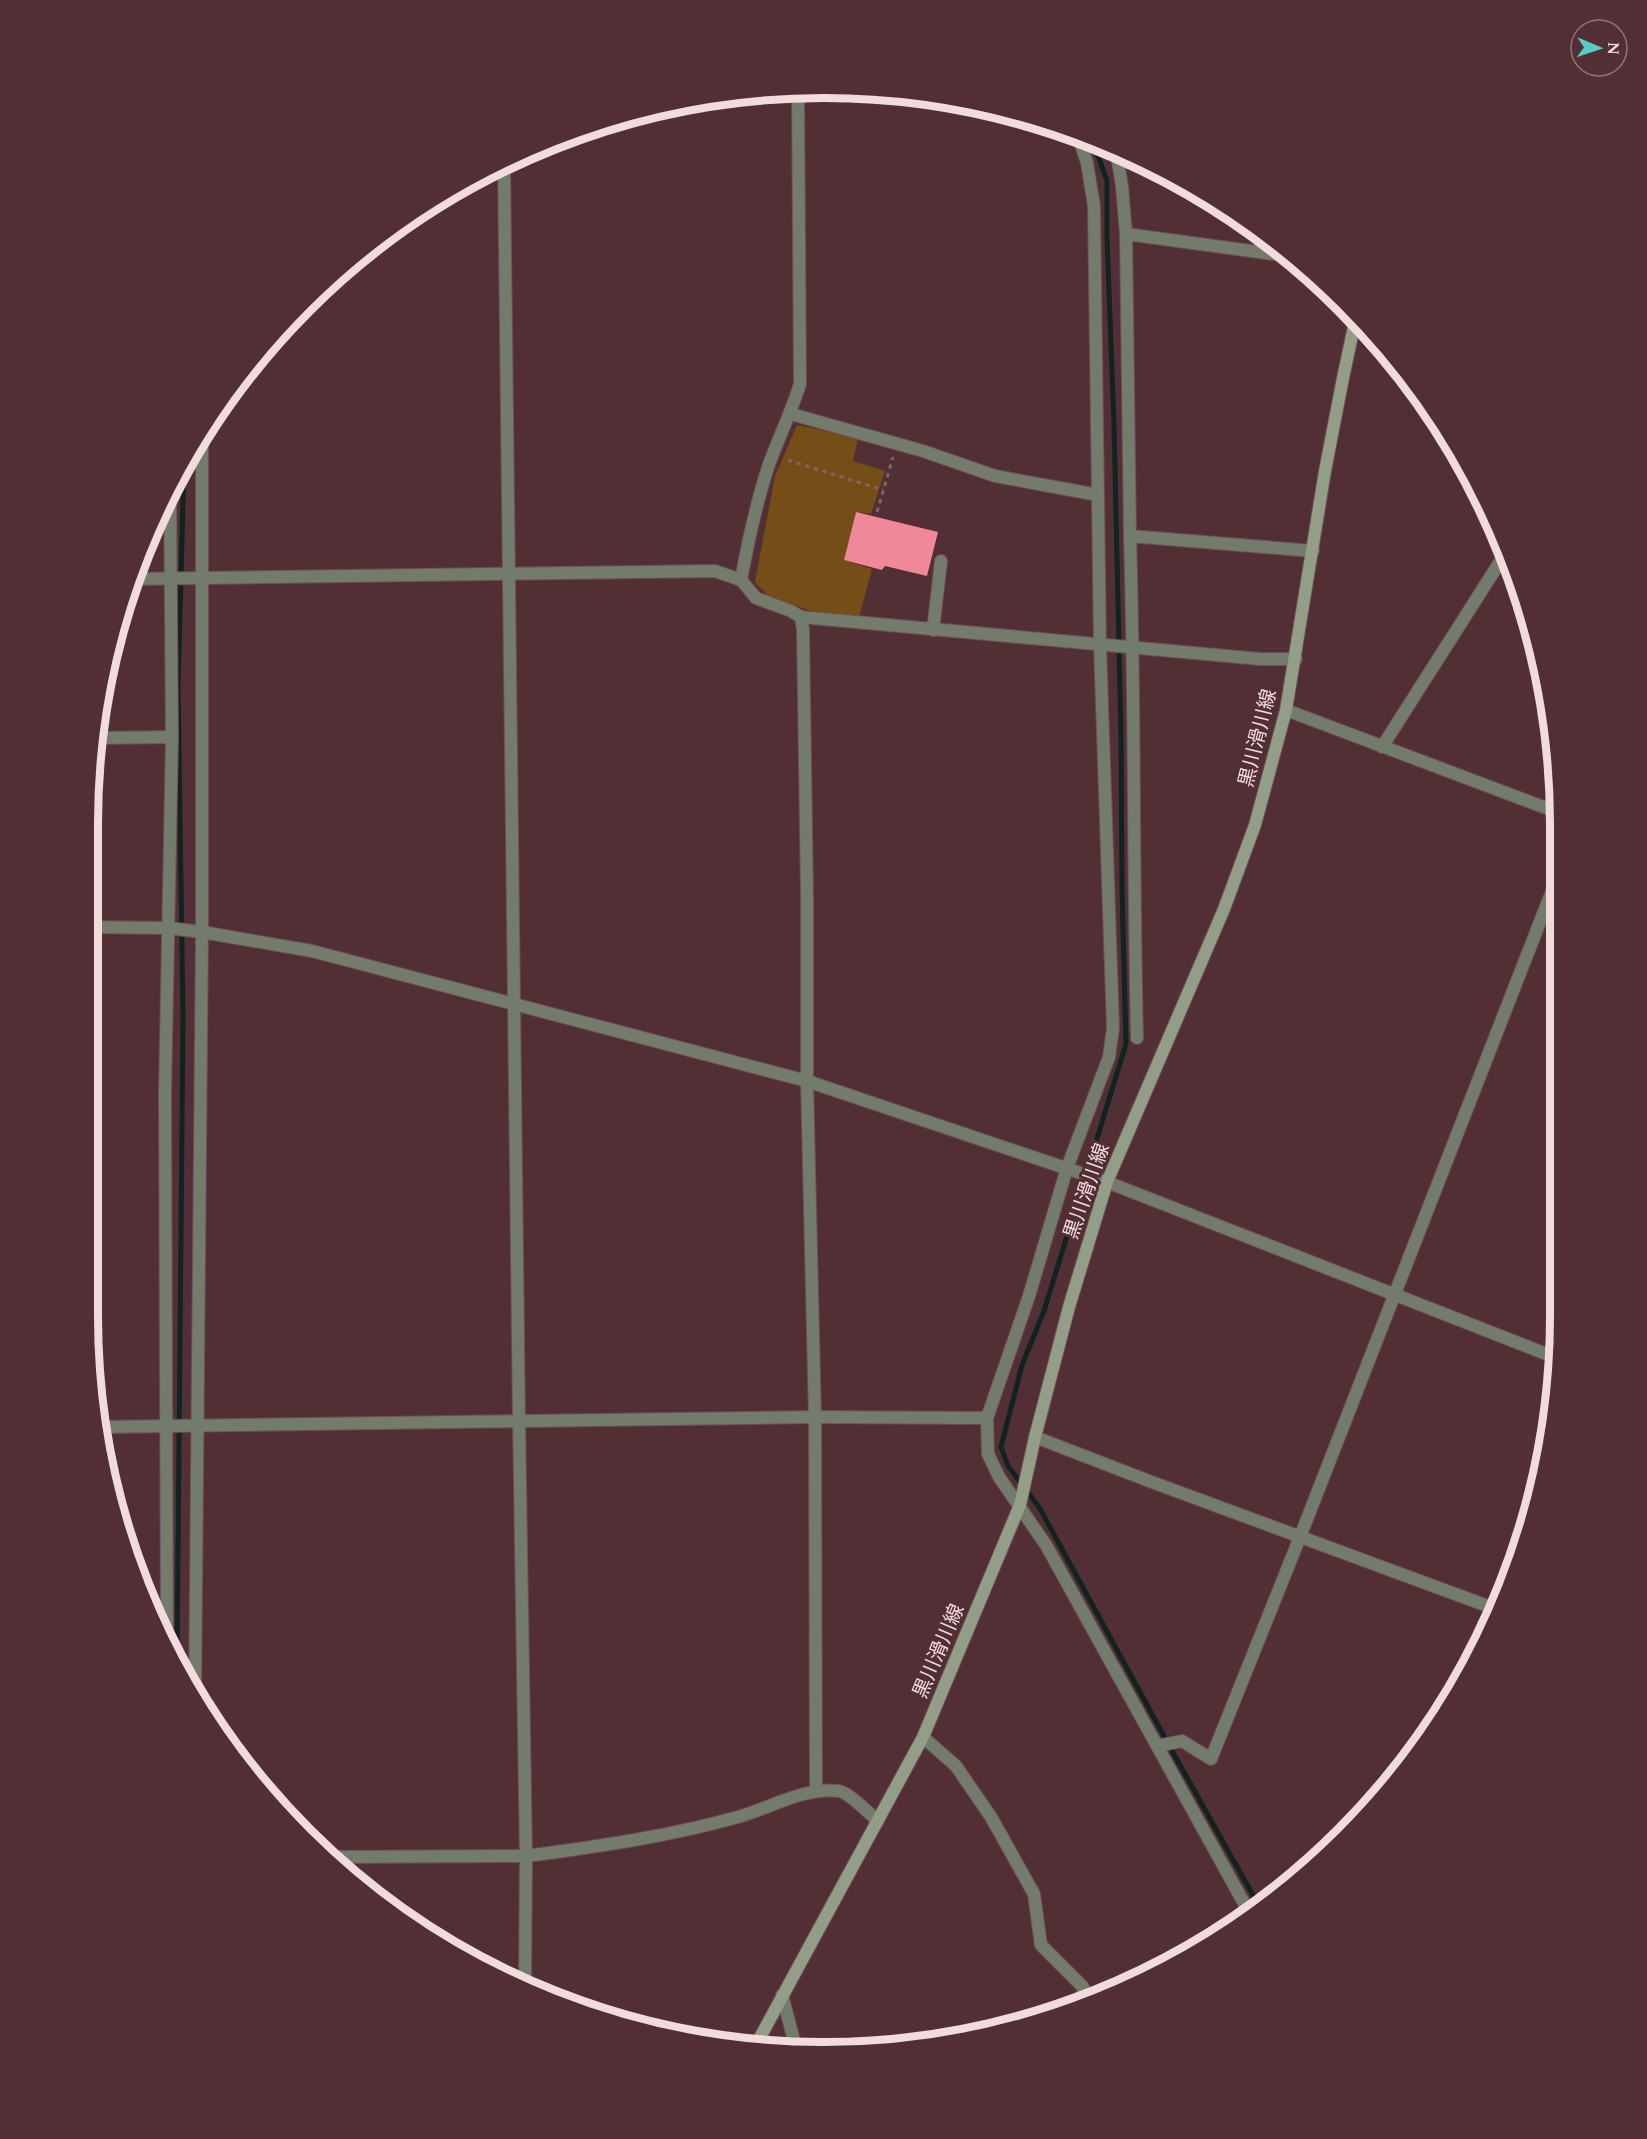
<svg xmlns="http://www.w3.org/2000/svg" width="1647" height="2139" viewBox="0 0 1647 2139" font-family="Spectral,'Noto Sans JP',serif">
<rect width="100%" height="100%" fill="#522f35"/>
<path fill="#754d16" d="M797,425L858,438L853,461L885,471L871,514L856,512L844,560L872,569L859,617L826,614L805,609L769,597L755,582L775,476Z"/>
<g fill="none" stroke-linecap="round" stroke-linejoin="round">
<g stroke="#102321" stroke-width="5">
<path d="M1092,139L1107,181V238L1114,424L1121,736L1122,890L1126,1044L1044,1311L1022,1365L1001,1447L1008,1466L1039,1507L1176,1758L1259,1906"/>
<path d="M177,1662L183,1016L178,688L184,464"/>
</g>
</g>
<path fill="#ef899a" d="M856,512L938,532L927,576L885,566L882,570L844,560Z"/>
<g fill="none" stroke-linecap="round" stroke-linejoin="round">
<g stroke="#6f4e53" stroke-width="14">
<g id="minor">
<path d="M1116,149L1122,186L1126,234"/>
<path d="M504,163L519,1421L526,1856L525,1982"/>
<path d="M791,414L923,451L995,476L1098,495"/>
<path d="M170,487L172,737"/>
<path d="M1130,536L1126,234L1288,256"/>
<path d="M132,579L715,571L741,580L756,598L791,611L801,617L1260,659H1296"/>
<path d="M741,580C748,542 756,504 768,467C778,439 791,413 800,384L798,90"/>
<path d="M801,617L803,630L807,894V1081L815,1417L816,1791"/>
<path d="M933,630L941,561"/>
<path d="M1286,710L1554,811"/>
<path d="M95,738L172,737L165,1093L167,1638"/>
<path d="M1382,747L1505,554"/>
<path d="M1137,1038C1133,871 1135,703 1130,536L1313,551"/>
<path d="M987,1418L1029,1296L1067,1168L1109,1057L1113,1028L1100,645L1094,206L1087,163L1078,135"/>
<path d="M102,1427L815,1417L987,1418L988,1454L999,1477L1046,1545L1250,1914"/>
<path d="M1035,1437L1149,1481L1493,1608"/>
<path d="M195,1696L202,932V435"/>
<path d="M923,1737L956,1766L991,1817L1034,1894L1041,1945L1083,1987L1084,2001"/>
<path d="M1157,1746L1182,1741L1211,1759L1300,1537L1554,886"/>
<path d="M330,1857L526,1856C596,1847 670,1836 738,1817C770,1808 804,1787 839,1791C848,1792 870,1814 878,1821"/>
<path d="M782,1995L796,2048"/>
</g>
</g>
<g stroke="#6f4e53" stroke-width="14">
<path id="tertiary" d="M88,927L169,928L202,932L312,951L807,1081L1107,1182L1554,1357"/>
</g>
<g stroke="#6f4e53" stroke-width="14">
<path id="secondary" d="M757,2043L923,1737L1020,1505L1035,1437L1069,1307L1107,1182L1224,909L1255,825L1286,710L1325,471L1343,378L1356,317"/>
</g>
<g stroke="#826368" stroke-width="3" stroke-dasharray="4.5 4.5" stroke-linecap="butt">
<path d="M788,460L883,490"/>
<path d="M877,512L893,457"/>
</g>
<use href="#minor" stroke="#737b6c" stroke-width="12"/>
<use href="#tertiary" stroke="#737b6c" stroke-width="12"/>
<use href="#secondary" stroke="#929e87" stroke-width="12"/>
</g>
<g text-anchor="middle" stroke-width="6" stroke-linejoin="round" paint-order="stroke">
<g font-size="20" fill="#f2dbdd" stroke="#522f35">
<text transform="translate(1257 738) rotate(-76)" y="7">黒川滑川線</text>
<text transform="translate(1086 1191) rotate(-71)" y="7">黒川滑川線</text>
<text transform="translate(938 1651) rotate(-67)" y="7">黒川滑川線</text>
</g>
</g>
<path d="M0 0H1647V2139H0ZM824 98H824A726 726 0 0 1 1550 824V1316A726 726 0 0 1 824 2042H824A726 726 0 0 1 98 1316V824A726 726 0 0 1 824 98Z" fill="#522f35" fill-rule="evenodd"/>
<path fill="none" stroke="#f2dbdd" stroke-width="8" d="M824 98H824A726 726 0 0 1 1550 824V1316A726 726 0 0 1 824 2042H824A726 726 0 0 1 98 1316V824A726 726 0 0 1 824 98Z"/>
<g transform="translate(1599 48) rotate(92)"><circle r="28" fill="#522f35" stroke="#927478" stroke-width="1.5"/>
<path d="M0-4.5L10 22L0 15L-10 22Z" fill="#55cdc6"/>
<text y="-9" font-size="16" font-weight="bold" text-anchor="middle" fill="#f2dbdd">N</text>
</g>
</svg>
